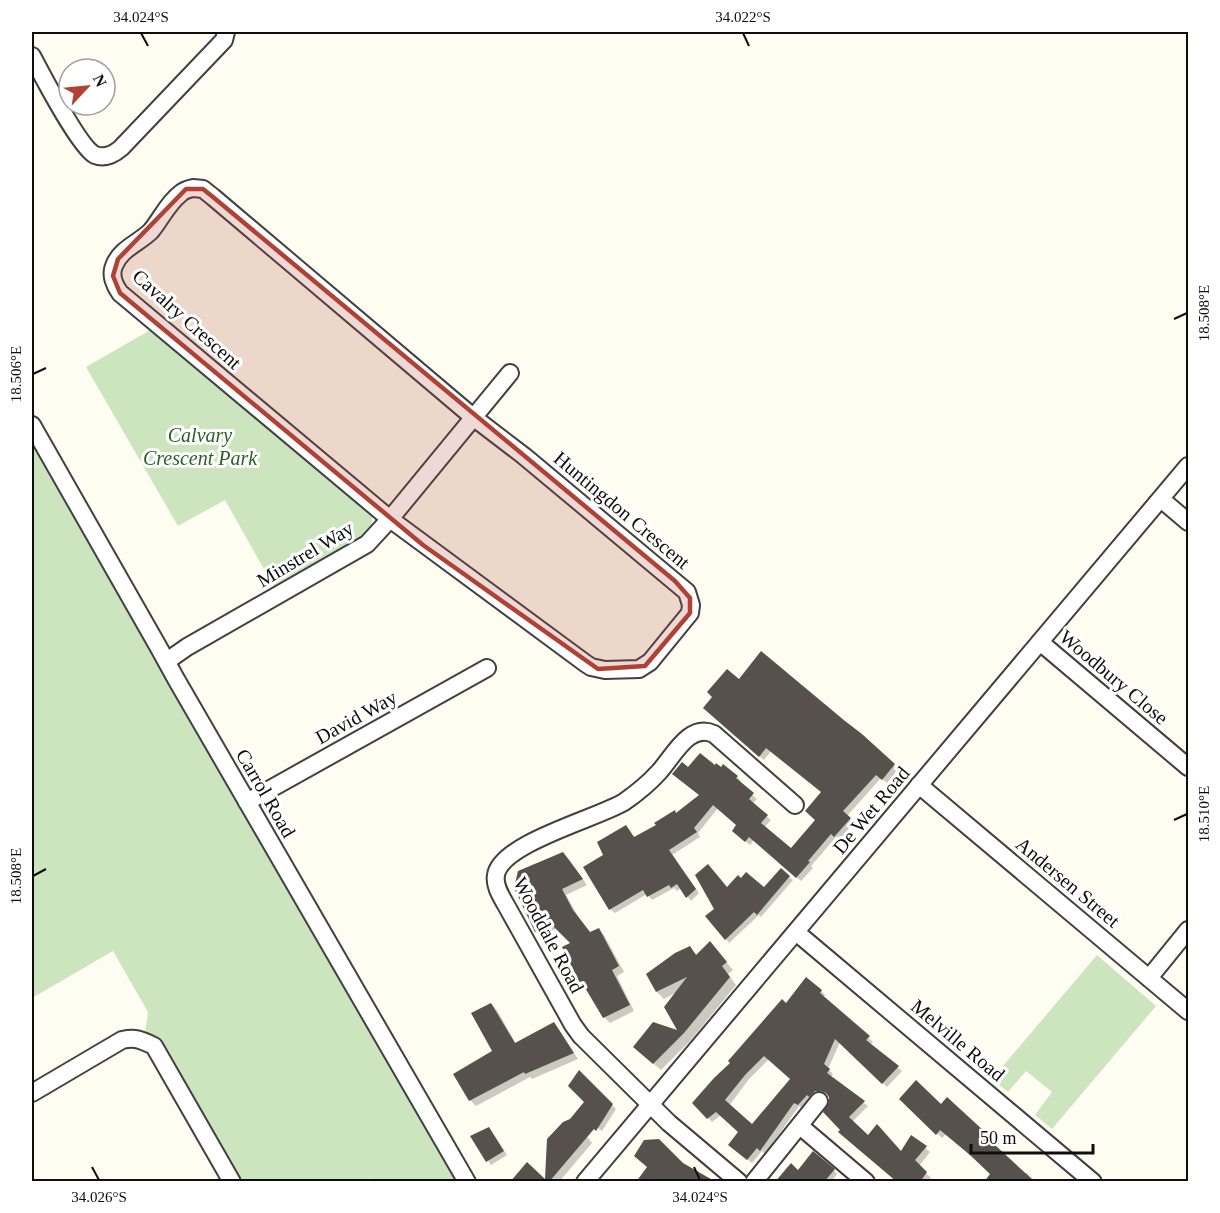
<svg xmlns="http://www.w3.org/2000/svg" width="1220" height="1213" viewBox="0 0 1220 1213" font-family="'Times New Roman',serif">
<rect width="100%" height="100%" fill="#fdfdf1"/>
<g fill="#cce5be">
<path d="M152,329L371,513C374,522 371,527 365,534L274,587L225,500L178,526L86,367Z"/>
<path d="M32,434L145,631L146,643L458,1181L373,1182L371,1178L365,1182L239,1181L145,1034L148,1012L113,951L32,998Z"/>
<path d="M1097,955L1156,1006L1052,1129L1035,1115L1052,1092L1026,1071L1008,1092L992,1079Z"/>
</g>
<g fill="#0003" fill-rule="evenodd">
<path d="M739,681L861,736L898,769L887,783L881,778L847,816L854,823L839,840L836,837L811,866L813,868L801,881L754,840L750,845L738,835V825L718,808L698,833L700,837L672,855L699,893L691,901L681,888L677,891L674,888L652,900L647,894L615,913L610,909L605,856L626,827L635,838L677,814L701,796L688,769L715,767L737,777L741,781L739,783L757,799L752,804L771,820L764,828L791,850L817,821L822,792L771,751L764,760L709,712Z"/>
<path d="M563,854L569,859L587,885L566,895L579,918L591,934L599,930L604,935L624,972L617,976L634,1011L610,1023L604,1017L589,992L583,986L572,943L557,928L542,936L536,931Z"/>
<path d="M781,870L793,880L761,917L759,915L729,943L726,939L716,909L728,889L741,880L764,890Z"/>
<path d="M710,943L733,970L728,974L736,985L691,1040L661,1070L642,1054L680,1033L677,992L664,999L657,992L648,974L690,948L697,955Z"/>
<path d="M821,991L825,995L823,998L873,1042L870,1045L902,1071L887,1087L840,1042L828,1069L833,1074L830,1078L868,1106L852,1122L869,1138L859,1150L840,1132L842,1130L831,1104L830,1096L827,1094L820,1095L803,1109L799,1106L765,1154L762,1151L752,1163L735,1149L740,1132L721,1115L712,1122L694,1103L786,1005ZM769,1059L792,1079L752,1126L729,1106L749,1079Z"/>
<path d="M491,1004L497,1010L516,1044L559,1030L578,1059L532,1079L530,1077L476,1106L470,1100L494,1052Z"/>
<path d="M579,1073L616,1109L602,1131L582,1115L586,1102Z"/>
<path d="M901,1099L941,1106L947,1099L988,1136L986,1138L1025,1174L1026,1172L1036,1182H995L992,1174L946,1134L942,1138Z"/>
<path d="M578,1125L592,1143L559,1182H546Z"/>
<path d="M489,1129L507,1155L491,1165L472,1137Z"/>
<path d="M912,1137L930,1152L919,1166L931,1178L928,1181L898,1182L902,1153Z"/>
<path d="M834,1170L837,1174L831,1182H777L798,1172Z"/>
</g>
<g fill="#56514c" fill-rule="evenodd">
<path d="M761,651L845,721L862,734L895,764L882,780L876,775L843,811L851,818L834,837L831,834L808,861L810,862L796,878L749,837L745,842L732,831L736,825L713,805L694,828L697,832L669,850L696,889L686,898L677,884L671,888L669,885L647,897L643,890L609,910L583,867L603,855L597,842L626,825L634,837L656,825L654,823L675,810L676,813L699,795L672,774L682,762L688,767L700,753L715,765L716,763L721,767L723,764L738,776L736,778L754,793L749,799L768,815L761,823L791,848L815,820L805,811L821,792L766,748L759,757L703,708L712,697L707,692L727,669L739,679Z"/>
<path d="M563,852L583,879L562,889L573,910L590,932L599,928L619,966L612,970L630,1005L603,1018L584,986L582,987L562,947L570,943L550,923L535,932L514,888L518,871Z"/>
<path d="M708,864L727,887L738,875L741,878L746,872L764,887L781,868L790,876L757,915L754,912L725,940L705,916L714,909L695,875Z"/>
<path d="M710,941L727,962L722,966L730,977L684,1033L653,1064L633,1047L653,1022L677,1030L664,1007L687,977L656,992L646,974L675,953L690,946L696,955Z"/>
<path d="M806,977L822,990L820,993L870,1036L866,1040L899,1066L882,1084L835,1039L824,1064L830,1069L827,1073L865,1101L849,1117L868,1135L877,1124L901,1151L911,1135L927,1146L915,1160L927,1172L920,1182H897L838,1132L840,1130L823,1112L829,1102V1097L826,1093L821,1091H815L809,1097L807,1095L798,1105L794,1103L760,1151L757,1148L747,1160L728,1145L738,1132L716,1112L707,1119L692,1103L714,1078L730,1063L728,1061L782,999L786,1003ZM764,1056L790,1079L752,1124L725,1100L745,1075Z"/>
<path d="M491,1003L515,1043L554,1022L574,1053L525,1074L524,1072L469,1101L453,1074L492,1051L471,1013Z"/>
<path d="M579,1070L613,1104L603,1120L596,1131L594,1129L549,1182H510L527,1162L545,1179L547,1139L563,1122L570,1119L584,1102L568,1086Z"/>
<path d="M916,1080L941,1104L947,1097L984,1131L982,1133L1035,1182H984L990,1174L970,1155L940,1130L936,1135L899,1099Z"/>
<path d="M489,1127L504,1151L486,1162L470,1136Z"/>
<path d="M659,1139L683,1163L716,1182H636L647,1167L634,1156L644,1140Z"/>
<path d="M813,1151L835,1169L824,1182H775L791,1163L798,1170Z"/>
</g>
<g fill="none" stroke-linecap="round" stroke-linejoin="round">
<g stroke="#414141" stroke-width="20">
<g id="minor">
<path d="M32,56C42,75 80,148 95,155C105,159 114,154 121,148L224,40L226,32"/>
<path d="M193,188L203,189L213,197L473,417L524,456L687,592L691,605L690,613L650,662L639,669L605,670L591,667L585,663L390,519L120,293C115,286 110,275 114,266C120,249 139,243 151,231C161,219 168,203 180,194C184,190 188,189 193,188Z"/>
<path d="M32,425L159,648L176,679L467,1182"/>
<path d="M1161,499L1188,522"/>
<path d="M1040,642L1188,767"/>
<path d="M167,661L187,647L367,544L390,519L510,373"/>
<path d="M919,785L1188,1011"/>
<path d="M247,802L487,668"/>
<path d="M796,932L1093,1182"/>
<path d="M1149,978L1188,930"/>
<path d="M32,1093L122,1040C137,1037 141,1040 154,1046L232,1182"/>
<path d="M800,1126L866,1182"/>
<path d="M585,1182L1188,466"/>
<path d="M739,1182L669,1123L581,1036L573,1025L506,905C501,896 494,886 496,875C501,843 598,818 624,802C637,793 649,783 659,772C673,757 689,722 714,734L795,805"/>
<path d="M754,1182L819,1101"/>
</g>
</g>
<use href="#minor" stroke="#fff" stroke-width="16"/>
</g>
<path fill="#b04235" fill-opacity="0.2" stroke="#b04235" stroke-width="4.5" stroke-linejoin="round" d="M186,189H203L213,197L675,581L690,598V613L645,666L598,669L423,545L120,293L113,276L118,259Z"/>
<path fill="none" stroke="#0e0e0e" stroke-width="2" d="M141,33L148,46M743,33L749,46M1174,319L1187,313M33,374L46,368M1174,820L1187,814M33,876L46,869M92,1167L99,1180M694,1167L700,1180"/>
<g text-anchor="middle" stroke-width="6" stroke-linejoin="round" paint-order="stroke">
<g font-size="20" fill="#0e0e0e" stroke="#fff">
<text transform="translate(187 319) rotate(42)" y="7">Cavalry Crescent</text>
<text transform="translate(622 510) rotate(40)" y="7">Huntingdon Crescent</text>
<text transform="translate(305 554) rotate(-31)" y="7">Minstrel Way</text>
<text transform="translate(1114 677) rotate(40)" y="7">Woodbury Close</text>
<text transform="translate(356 717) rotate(-29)" y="7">David Way</text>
<text transform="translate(266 793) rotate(60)" y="7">Carrol Road</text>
<text transform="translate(871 810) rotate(-50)" y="7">De Wet Road</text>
<text transform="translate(1068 882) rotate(40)" y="7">Andersen Street</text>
<text transform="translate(549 935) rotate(62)" y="7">Wooddale Road</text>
<text transform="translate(958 1040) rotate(40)" y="7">Melville Road</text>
</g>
<g font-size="20" font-style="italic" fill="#295f25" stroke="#fff">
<text x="200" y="442">Calvary<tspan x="200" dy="23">Crescent Park</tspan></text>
</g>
</g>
<rect width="1220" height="1213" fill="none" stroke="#ffffff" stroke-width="66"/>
<g transform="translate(87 87) rotate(64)"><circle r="28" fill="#ffffff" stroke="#9f9f9f" stroke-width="1.5"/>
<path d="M0-4.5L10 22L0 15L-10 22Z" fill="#b04235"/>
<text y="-9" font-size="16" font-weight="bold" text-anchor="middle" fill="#0e0e0e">N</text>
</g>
<path d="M971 1144v9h122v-9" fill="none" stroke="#0e0e0e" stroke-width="3"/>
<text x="980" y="1144" font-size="18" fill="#0e0e0e" stroke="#ffffff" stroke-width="4.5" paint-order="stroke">50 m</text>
<rect x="33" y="33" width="1154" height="1147" fill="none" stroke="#0e0e0e" stroke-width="2"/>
<g font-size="15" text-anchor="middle" fill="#0e0e0e">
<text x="141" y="22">34.024°S</text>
<text x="743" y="22">34.022°S</text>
<text transform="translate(1204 313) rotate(-90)" y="5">18.508°E</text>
<text transform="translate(16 374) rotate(-90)" y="5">18.506°E</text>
<text transform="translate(1204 814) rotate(-90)" y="5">18.510°E</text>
<text transform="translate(16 876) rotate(-90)" y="5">18.508°E</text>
<text x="99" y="1202">34.026°S</text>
<text x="700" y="1202">34.024°S</text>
</g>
</svg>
